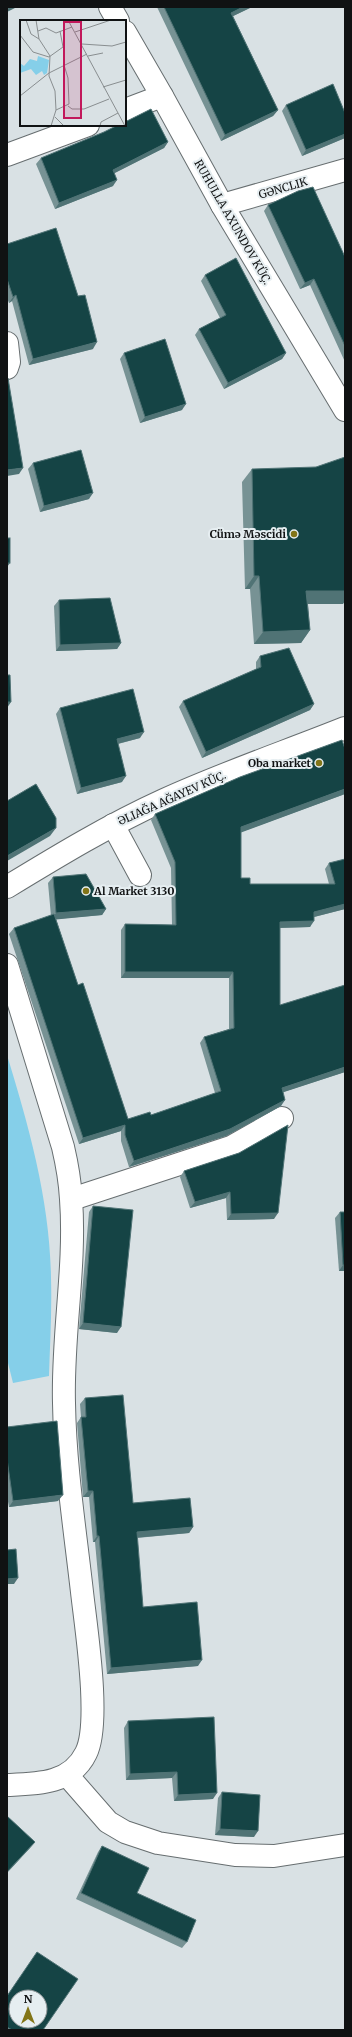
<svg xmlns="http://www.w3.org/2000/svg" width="352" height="2037" viewBox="0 0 352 2037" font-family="Merriweather,serif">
<rect width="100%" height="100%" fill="#d9e1e4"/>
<path fill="#85cfe9" d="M7,1055C29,1127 50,1201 51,1278C52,1311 50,1343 49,1376L13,1383L7,1359Z"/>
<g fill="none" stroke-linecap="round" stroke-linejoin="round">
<g stroke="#676e70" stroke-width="24">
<g id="minor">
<path d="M110,7L118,21"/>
<path d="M125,32L162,96L222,205L345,410"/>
<path d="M125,110L162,96"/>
<path d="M7,155L88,125"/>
<path d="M222,205L345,170"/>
<path d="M7,343L9,362L7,368"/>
<path d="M113,825L140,875"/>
<path d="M7,887C58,856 109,825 164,800C223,773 285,752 345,728"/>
<path d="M7,965L63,1147C67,1164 70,1182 71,1199C76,1267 62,1335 64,1403C65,1466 75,1530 82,1592C86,1628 101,1723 86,1753C71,1784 38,1784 7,1785"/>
<path d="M72,1199L231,1147L282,1118"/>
<path d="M67,1775L108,1822L125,1832L158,1843L235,1855L274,1856L345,1845"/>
</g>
</g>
<use href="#minor" stroke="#fff" stroke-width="22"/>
</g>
<g fill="#779294">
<path d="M157,7H252L233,16L278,110L273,116L221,141Z"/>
<path d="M286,105L345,113V138L302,156L282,111Z"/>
<path d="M168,142L164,148L114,173L113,186L55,209L36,164L41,158Z"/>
<path d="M268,205L345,257V362L310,285L300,289L264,211Z"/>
<path d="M7,244L93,349L29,365L12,301L9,303L7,298Z"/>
<path d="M205,275L286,353L282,359L224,389L195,335L199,329L220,318L201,281Z"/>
<path d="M124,353L182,410L140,423L120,359Z"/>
<path d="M33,463L89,499L40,512L28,469Z"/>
<path d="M252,469L343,604H308L310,630L301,643L254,644L250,589H245L242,482Z"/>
<path d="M59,600L121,643L117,649L56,651L54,606Z"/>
<path d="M260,656L314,704L310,710L202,758L179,707L183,701L256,669V662Z"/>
<path d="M60,708L140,738L118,744L122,782L77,794L56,714Z"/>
<path d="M345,794L241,832V878L250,884H329L325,869L329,863L345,909L314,917L310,927L280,928V1005L345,985V1072L283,1092L281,1106L226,1136L129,1167L121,1141V1131L79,1144L9,934L14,928L51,916L48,883L53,877L106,909L102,915L56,919L78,985L128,1119L151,1115L215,1093L200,1043L204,1037L229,1029V978H121V930L125,924L172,925L171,868L151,820L155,814Z"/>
<path d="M239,1153L274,1219L227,1220L226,1198L190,1208L180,1177L184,1171Z"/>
<path d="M93,1206L117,1333L79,1329L89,1212Z"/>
<path d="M340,1212L345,1271H339L335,1218Z"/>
<path d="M85,1398L133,1503L193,1527L189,1533L137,1538L143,1607L198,1666L107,1674L95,1542H93L89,1497H83L77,1423L81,1417L80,1404Z"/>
<path d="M7,1427L58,1501L9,1507L7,1496Z"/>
<path d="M128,1721L213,1799L174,1801L172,1778L126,1780L124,1728Z"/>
<path d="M222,1792L254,1837L215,1835L218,1798Z"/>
<path d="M102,1846L137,1893L187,1942L182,1948L76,1899L98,1852Z"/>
<path d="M7,1996L43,2030H7Z"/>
</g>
<g fill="#507375">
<path d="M10,7H17L7,12V9Z"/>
<path d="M243,7H252L227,19L231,13Z"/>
<path d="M278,110L273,116L221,141L225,135Z"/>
<path d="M345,134V138L302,156L306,150Z"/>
<path d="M168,142L164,148L109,176L113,170Z"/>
<path d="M117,180L113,186L55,209L59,203Z"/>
<path d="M314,279L310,285L300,289L305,283Z"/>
<path d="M16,295L12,301L9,303L13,297Z"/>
<path d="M97,342L93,349L29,365L33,359Z"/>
<path d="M286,353L282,359L224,389L228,383Z"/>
<path d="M186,404L182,410L140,423L145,417Z"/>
<path d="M23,468L19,474L7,476V470Z"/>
<path d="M93,493L89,499L40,512L44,506Z"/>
<path d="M7,563H10L7,567Z"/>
<path d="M254,576H259L250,589H245Z"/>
<path d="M306,591H345V601L343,604H297Z"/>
<path d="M310,630L301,643L254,644L263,632Z"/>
<path d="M121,643L117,649L56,651L60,645Z"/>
<path d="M7,702H11L7,708Z"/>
<path d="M314,704L310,710L202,758L206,752Z"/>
<path d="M144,732L140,738L113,745L117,739Z"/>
<path d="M126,776L122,782L77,794L81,788Z"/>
<path d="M345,789V794L237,834L241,827Z"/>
<path d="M56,828L50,836L7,861V856Z"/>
<path d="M345,904V909L310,918L314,912Z"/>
<path d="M106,909L102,915L51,920L56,913Z"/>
<path d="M314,921L310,927L275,928L280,922Z"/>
<path d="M125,972H233L229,978H121Z"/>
<path d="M345,1067V1072L278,1094L282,1088Z"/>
<path d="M285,1100L281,1106L226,1136L129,1167L134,1161Z"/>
<path d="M125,1125L121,1131L79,1144L83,1138Z"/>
<path d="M230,1192L226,1198L190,1208L195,1202Z"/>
<path d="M278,1213L274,1219L227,1220L231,1214Z"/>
<path d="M343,1265H345V1271H339Z"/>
<path d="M83,1323L121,1327L117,1333L79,1329Z"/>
<path d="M88,1491H93L89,1497H83Z"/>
<path d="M63,1495L58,1501L9,1507L13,1501Z"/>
<path d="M193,1527L189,1533L133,1538L137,1532Z"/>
<path d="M97,1536H99L95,1542H93Z"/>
<path d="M18,1578L14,1584H7V1579Z"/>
<path d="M202,1660L198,1666L107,1674L111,1668Z"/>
<path d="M177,1772L172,1778L126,1780L130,1774Z"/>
<path d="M217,1793L213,1799L174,1801L178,1795Z"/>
<path d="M220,1829L258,1831L254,1837L215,1835Z"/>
<path d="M35,1842L30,1848L7,1873V1872Z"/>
</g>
<g fill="#154445" stroke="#507375" fill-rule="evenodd">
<path d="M164,7H243L231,13L278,110L225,135Z"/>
<path d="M333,84L345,113V134L306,150L286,105Z"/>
<path d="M151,109L168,142L113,170L117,180L59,203L41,158L104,132L118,125H125V122Z"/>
<path d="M313,187L345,257V346L314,279L305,283L268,205L298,191Z"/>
<path d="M56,228L78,296L85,295L97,342L33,359L16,295L13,297L7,279V244Z"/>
<path d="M236,258L286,353L228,383L199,329L226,315L205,275Z"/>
<path d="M165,339L186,404L145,417L124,353Z"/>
<path d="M7,378H8L23,468L7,470Z"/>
<path d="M81,450L93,493L44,506L33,463Z"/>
<path d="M345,457V591H306L310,630L263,632L259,576H254L252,469L316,467Z"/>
<rect x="7" y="538" width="3" height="25"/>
<path d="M110,598L121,643L60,645L59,600Z"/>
<path d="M289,648L314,704L206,752L183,701L261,667L260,656Z"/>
<path d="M7,675H10L11,702H7Z"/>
<path d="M133,689L144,732L117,739L126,776L81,788L60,708Z"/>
<path d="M342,740L345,749V789L241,827V878H250V884H335L329,863L345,859V904L314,912V921L280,922V1005L345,985V1067L282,1088L285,1100L230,1129L134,1161L125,1135V1125L83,1138L14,928L54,914L78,985L83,983L128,1119L150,1112L151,1115L221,1091L204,1037L234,1028L233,972H125V924L176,925L175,862L155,814L240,777Z"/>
<path d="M36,784L56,818V828L7,856V801Z"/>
<path d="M86,874L106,909L56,913L53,877Z"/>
<path d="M288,1125L278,1213L231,1214L230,1192L195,1202L184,1171L239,1153Z"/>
<path d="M93,1206L133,1210L121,1327L83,1323Z"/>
<path d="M340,1212H345V1265H343Z"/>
<path d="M123,1395L133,1503L190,1498L193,1527L137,1532L143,1607L197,1602L202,1660L111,1668L99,1536H97L93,1491H88L81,1417H86L85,1398Z"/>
<path d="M57,1421L63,1495L13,1501L7,1459V1427Z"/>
<path d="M16,1549L18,1578L7,1579V1550Z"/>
<path d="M214,1717L217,1793L178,1795L177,1772L130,1774L128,1721Z"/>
<path d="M222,1792L260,1795L258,1831L220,1829Z"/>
<path d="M7,1816L35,1842L7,1872Z"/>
<path d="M102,1846L149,1868L137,1893L196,1920L187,1942L81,1893Z"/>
<path d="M37,1952L78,1979L43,2030H12L7,2027V1996ZM16,1997H40V2021H16Z"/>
</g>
<g fill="#827518" stroke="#e6eef1" stroke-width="1.5">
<circle cx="294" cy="534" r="4"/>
<circle cx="319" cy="763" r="4"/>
<circle cx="86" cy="891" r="4"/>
</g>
<g text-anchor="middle" stroke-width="4" stroke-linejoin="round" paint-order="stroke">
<g font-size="11" fill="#101213" stroke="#e6eef1">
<text transform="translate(283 188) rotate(-16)" y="4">GƏNCLIK</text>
<text transform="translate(233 222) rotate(60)" y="4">RUHULLA AXUNDOV KÜÇ.</text>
<text transform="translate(172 798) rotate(-24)" y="4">ƏLIAĞA AĞAYEV KÜÇ.</text>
</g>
<g font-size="11" font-weight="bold" fill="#101213" stroke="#e6eef1" text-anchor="end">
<text x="286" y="538">Cümə Məscidi</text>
<text x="311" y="767">Oba market</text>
<text x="94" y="895" text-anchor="start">Al Market 3130</text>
</g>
</g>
<g transform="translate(20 20)">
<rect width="106" height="106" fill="#d9e1e4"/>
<path d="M18,36L29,40L27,53L24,55L22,51L16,55L11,49L0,53V43L4,46L10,39L17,41Z" fill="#85cfe9"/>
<path fill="none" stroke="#898e90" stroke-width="1" d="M6,0L11,14L19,19M16,0L19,19L30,36L29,56L35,71L36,90L31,106M48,0L105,106M18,11L26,8L36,13L52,7M55,12L91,0M0,15L13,32L29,37L43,27L40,11M62,24L92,26L106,22M68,36L83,33M83,67L106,60M0,76L29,53L67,34M48,86L52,89H64L89,79M36,90L49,84L48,58L44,45M35,97L44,106M80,106L81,102L98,93"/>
<path fill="#c2185b" fill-opacity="0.15" stroke="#c2185b" stroke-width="2" d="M44,2H61V98H44Z"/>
<rect width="106" height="106" fill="none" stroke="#101213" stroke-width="2"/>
</g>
<rect width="352" height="2037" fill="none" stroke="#101213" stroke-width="16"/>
<g transform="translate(28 2009)"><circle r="19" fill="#e6eef1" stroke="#909698"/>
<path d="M0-3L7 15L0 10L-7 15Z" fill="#827518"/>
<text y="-6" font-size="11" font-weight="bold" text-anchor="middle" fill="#101213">N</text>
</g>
</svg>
